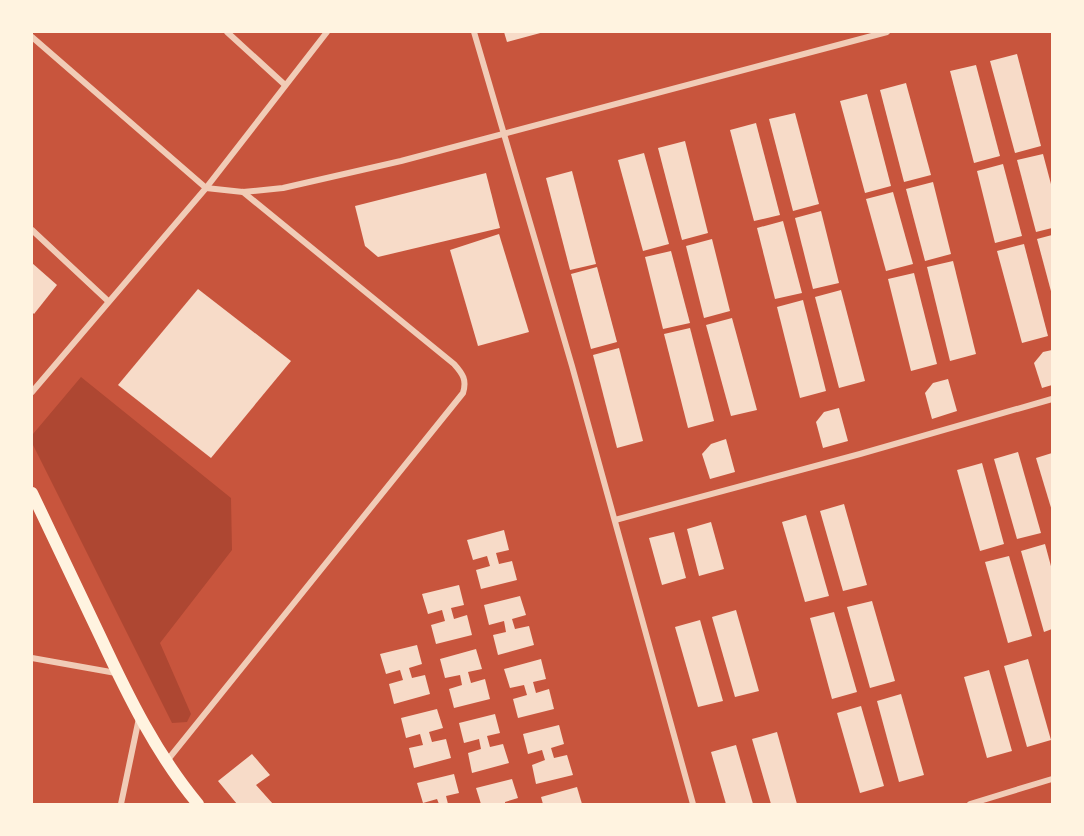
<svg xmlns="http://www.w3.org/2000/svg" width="1084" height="836" viewBox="0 0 1084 836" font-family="Jost,sans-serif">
<rect width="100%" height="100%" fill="#c8553d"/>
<path fill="#ae4732" d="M81,377L231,498L232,550L160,643L191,714L187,722L172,723L33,445V434Z"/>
<g fill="#f7dbc8">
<path d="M504,32H544L507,42Z"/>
<path d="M1017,54L1041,146L1015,153L990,61Z"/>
<path d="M976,65L1000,156L974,163L950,71Z"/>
<path d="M906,83L931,175L904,182L880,90Z"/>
<path d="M867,94L891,186L865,193L840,101Z"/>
<path d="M795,113L819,204L793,211L769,119Z"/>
<path d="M756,123L780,215L754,221L730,130Z"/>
<path d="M685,141L708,233L682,240L658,148Z"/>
<path d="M644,153L669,244L643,251L618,160Z"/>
<path d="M1043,154L1052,188V228L1036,232L1017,160Z"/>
<path d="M1003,164L1022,236L995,243L977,171Z"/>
<path d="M572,171L596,264L570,270L546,178Z"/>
<path d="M486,173L500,228L378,257L365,246L355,206Z"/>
<path d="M933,182L951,254L925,261L906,189Z"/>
<path d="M893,192L913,264L886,271L866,199Z"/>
<path d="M821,211L839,283L813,289L795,218Z"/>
<path d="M783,221L802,293L775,299L757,228Z"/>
<path d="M499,234L529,332L478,346L450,250Z"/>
<path d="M1052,235V295L1037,239Z"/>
<path d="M712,239L730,311L704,318L686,246Z"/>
<path d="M1024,244L1048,336L1022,343L997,251Z"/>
<path d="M671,251L690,323L663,329L645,257Z"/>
<path d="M953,261L976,354L950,361L927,267Z"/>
<path d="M32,263L57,285L34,314L32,312Z"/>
<path d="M597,267L617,342L591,349L571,274Z"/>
<path d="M914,273L937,364L911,371L888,279Z"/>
<path d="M198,289L291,361L211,458L118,385Z"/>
<path d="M841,290L865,381L839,388L815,297Z"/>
<path d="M803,300L826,391L800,398L777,307Z"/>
<path d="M732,318L757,410L731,416L706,325Z"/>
<path d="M690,328L714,421L688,428L664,334Z"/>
<path d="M619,348L643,441L617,448L593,355Z"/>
<path d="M1052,350V385L1042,388L1034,363L1043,352Z"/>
<path d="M948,379L957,411L932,419L925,393L933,383Z"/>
<path d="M839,408L848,441L823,448L816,422L824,412Z"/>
<path d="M726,439L735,472L710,479L702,454L711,444Z"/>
<path d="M1018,452L1041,533L1017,539L994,459Z"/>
<path d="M1052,453V511L1036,458Z"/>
<path d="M982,463L1004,544L980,551L957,470Z"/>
<path d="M844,504L867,585L843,591L820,511Z"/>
<path d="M806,515L829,596L805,602L782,522Z"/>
<path d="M711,522L724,569L699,576L687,529Z"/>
<path d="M504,530L509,550L496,553L499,564L512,561L517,580L481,589L476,570L490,566L487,556L473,560L467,540Z"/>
<path d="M674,532L686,578L662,585L649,538Z"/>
<path d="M1045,544L1052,570V629L1044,632L1021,551Z"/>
<path d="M1009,556L1032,636L1008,643L985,562Z"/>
<path d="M459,585L464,605L451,608L454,619L467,615L472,635L436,644L431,625L445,621L442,610L428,614L422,594Z"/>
<path d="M520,596L526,615L512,619L515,629L529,626L534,645L498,655L493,635L506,632L504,621L489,625L484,605Z"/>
<path d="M872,601L895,681L870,688L847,607Z"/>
<path d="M736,610L759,691L735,697L712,617Z"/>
<path d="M834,612L857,692L832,699L810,618Z"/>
<path d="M700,620L723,701L698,707L675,627Z"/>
<path d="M417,645L422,664L409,668L412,678L425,675L430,694L394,704L389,684L403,680L400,670L386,674L380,654Z"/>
<path d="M476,649L482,669L468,672L471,683L485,679L490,699L454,708L449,689L462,685L460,675L445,678L440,659Z"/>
<path d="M541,659L546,679L533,682L536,693L549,689L554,709L518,718L513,699L527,695L524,685L510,688L504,669Z"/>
<path d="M1028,659L1051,740L1027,747L1004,666Z"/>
<path d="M989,670L1012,751L987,758L964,677Z"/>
<path d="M901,694L924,775L899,782L877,701Z"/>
<path d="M861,706L884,786L860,793L837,713Z"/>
<path d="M437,709L443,728L429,732L432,742L446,739L451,758L414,768L409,748L423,745L420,734L406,738L401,718Z"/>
<path d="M495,714L500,733L487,736L490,747L503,744L509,763L472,773L468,753L481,749L479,739L464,743L459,723Z"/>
<path d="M559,725L564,744L551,748L554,758L567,755L573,775L536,784L532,765L545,760L542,750L528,754L523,734Z"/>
<path d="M777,732L797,804H771L752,739Z"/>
<path d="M736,745L753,804H726L711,752Z"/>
<path d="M252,754L270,775L256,785L273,804H237L218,781Z"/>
<path d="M454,774L459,793L446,796L448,804H439L437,799L423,803L417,783Z"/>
<path d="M512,779L518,798L505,802V804H481L476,788Z"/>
<path d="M577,787L582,804H543L541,797Z"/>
</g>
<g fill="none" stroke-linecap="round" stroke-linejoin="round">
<g stroke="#f1ccb7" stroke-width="6">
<path d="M227,32L285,85"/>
<path d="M474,32L572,366L693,804"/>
<path d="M32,37L206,188L243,192L283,188L401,161L887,32"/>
<path d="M32,230L108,301"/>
<path d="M32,392L206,188L327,32"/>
<path d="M615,520L860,454L1052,399"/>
<path d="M32,658L116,673"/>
<path d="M166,762L463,393C467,380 463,374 454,364L243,192"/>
<path d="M121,804L139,718"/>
<path d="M970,804L1052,779"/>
</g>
<path stroke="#fff3e0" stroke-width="12" d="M32,493C55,541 78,590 101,638C128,696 157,755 198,804"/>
</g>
<rect width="1084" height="836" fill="none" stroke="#fff3e0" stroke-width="66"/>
</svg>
